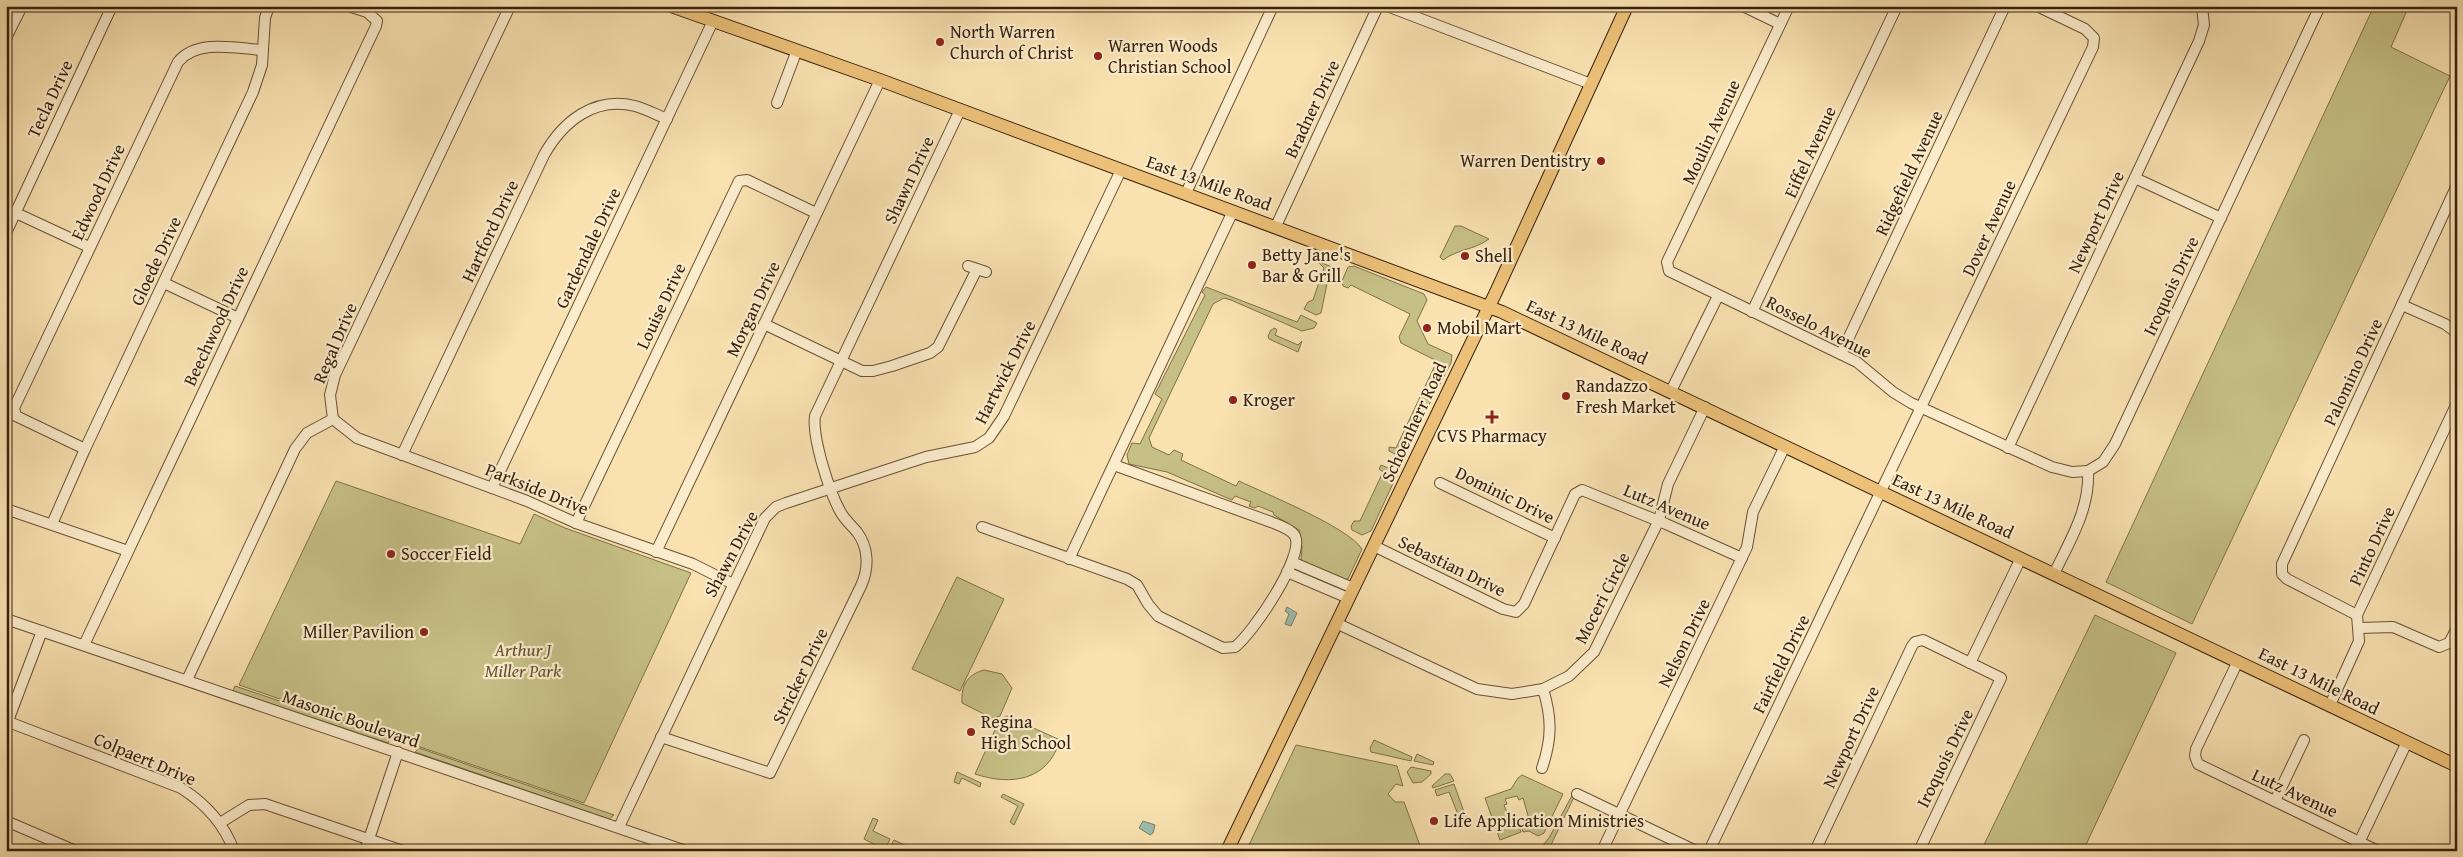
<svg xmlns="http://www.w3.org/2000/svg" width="2463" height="857" viewBox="0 0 2463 857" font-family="'Gentium Book Plus',serif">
<rect width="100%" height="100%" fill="#f9e1b0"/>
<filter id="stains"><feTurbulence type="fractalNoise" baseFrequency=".004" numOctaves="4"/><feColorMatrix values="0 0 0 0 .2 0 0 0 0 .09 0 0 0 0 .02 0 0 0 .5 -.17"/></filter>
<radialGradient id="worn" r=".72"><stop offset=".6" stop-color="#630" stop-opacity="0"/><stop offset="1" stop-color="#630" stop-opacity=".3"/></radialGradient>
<g fill="#c6c086" stroke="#7f704a">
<path d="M2374,6H2409L2391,47L2450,76L2192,624L2106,582Z"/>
<path d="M1455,226H1461L1489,239C1474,250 1458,249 1443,260L1440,257Z"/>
<path d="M1317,261L1332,267L1329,274L1321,313L1316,315L1304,309L1308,302L1313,300L1324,268Z"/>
<path d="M1354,266L1424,294L1427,300L1417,321L1428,344L1452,355L1451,363L1403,454L1399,456L1389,451V447L1396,448L1437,361L1401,343L1399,337L1410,314L1351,285L1348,288L1343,286L1342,281L1348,267Z"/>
<path d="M1206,287L1297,322L1301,315L1317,323L1314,328L1302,331L1231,300L1224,298L1213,304L1149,438L1152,447L1169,455L1174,450L1183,454L1181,460L1236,486L1239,481C1266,494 1348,527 1362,549L1348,579L1343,580L1301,561L1302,547L1299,530L1274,515L1273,512L1258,506L1255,508L1249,506L1251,502L1235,496L1232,500L1167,472L1129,464L1127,455L1132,443L1140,444L1162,399L1155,394L1205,295L1202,292Z"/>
<path d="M1275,328L1277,330L1275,335L1298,345L1302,341L1298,352L1269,339L1268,336L1271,330Z"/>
<path d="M1381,465L1393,470L1396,477L1371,531L1362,535L1352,530L1351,526L1354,521H1360L1383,472L1379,469Z"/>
<path d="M336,481L520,544L534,514L565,528L691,573L584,803L239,685Z"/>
<path d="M957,577L1004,599L960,691L912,669Z"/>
<path d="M2095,615L2176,653L2083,851H1981Z"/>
<path d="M984,670L1002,674L1012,688L1000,716L992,718L962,703C961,685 967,675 984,670Z"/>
<path d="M235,686L390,738L388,743L233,691Z"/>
<path d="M1007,716L1060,740C1048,781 1011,786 975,774L1000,719Z"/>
<path d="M1374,740L1412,757L1411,761L1371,752L1370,748Z"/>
<path d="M1296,745L1397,766L1403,786L1396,784L1388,794L1395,802H1404L1422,851H1260L1249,845Z"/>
<path d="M419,748L614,815L609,819L415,752Z"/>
<path d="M1417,754L1434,762L1433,765L1414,761Z"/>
<path d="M1411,767L1431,771V774L1422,782L1413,783L1407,772Z"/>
<path d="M957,772L981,783L980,787L962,778L959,784L954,782Z"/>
<path d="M1445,774H1450L1454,781L1433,788L1432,786Z"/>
<path d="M1522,775L1563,794L1544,833L1538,836L1529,831L1523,832L1520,822L1529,819L1523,798L1519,800L1517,796L1505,799L1507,804L1504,805L1512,825L1518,823L1521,832L1500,840L1485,798L1511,789L1518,778Z"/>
<path d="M1454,784L1467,820L1461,822L1449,792L1437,796L1435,790Z"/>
<path d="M1575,790L1577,791L1548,851H1538L1549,838Z"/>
<path d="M1003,794L1024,804L1014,825L1010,822L1018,806L1001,797Z"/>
<path d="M873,818L878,820L873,831L890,839L885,850L864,839Z"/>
<path d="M894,840L909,847V851H888Z"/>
</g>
<g fill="#9ebdaf" stroke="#757f6e">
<path d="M1287,607L1297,613L1291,626L1285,624L1289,614L1285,611Z"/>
<path d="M1143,821L1155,825L1153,833L1150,835L1139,828Z"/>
</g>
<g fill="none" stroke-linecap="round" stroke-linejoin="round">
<g stroke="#685136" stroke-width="12">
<g id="minor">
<path d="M1387,6L1591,84"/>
<path d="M1743,6L1780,24"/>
<path d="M1789,6L1667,262L1669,271L1857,362L1893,392L1911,403L2052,467L2072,472L2088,471"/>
<path d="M6,38L22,6"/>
<path d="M777,103L797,50"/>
<path d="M2135,178L2221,218"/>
<path d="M1186,193L1273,6"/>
<path d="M16,213L89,247"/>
<path d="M1276,226L1378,6"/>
<path d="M6,233L112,6"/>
<path d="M968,266L986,272"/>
<path d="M164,283L238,318"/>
<path d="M2402,305L2445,324L2457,333"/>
<path d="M1752,312L1897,6"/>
<path d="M764,324L862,371H873L892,366L930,353L938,347L977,269"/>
<path d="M1841,354L2005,6"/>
<path d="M1671,391L1718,296"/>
<path d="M333,419L330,395L335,375L510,6"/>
<path d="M333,419L357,438L527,501L576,523L693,564L733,584"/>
<path d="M2008,448L2199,41L2204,25L2202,6"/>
<path d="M85,449L16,416L14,408L178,62C197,39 235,48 262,50"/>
<path d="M402,455L544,155C563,121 595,96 635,106C646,109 657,115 667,119"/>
<path d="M1440,483L1555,538"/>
<path d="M492,488L713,21"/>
<path d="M6,509L128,551"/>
<path d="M576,523L739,181L747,180L816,213"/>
<path d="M52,524L85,449L253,92L262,65L265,18L269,6"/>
<path d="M982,527L1127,579L1137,585L1148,604L1158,616L1223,648L1235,647C1252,634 1305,557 1295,536C1291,529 1278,525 1271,522L1114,465"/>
<path d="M1374,546L1503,609L1516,612L1524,604L1575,494L1582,490L1666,524L1742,558"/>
<path d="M656,552L880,80"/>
<path d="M1069,559L1233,211"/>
<path d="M1292,562L1353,588"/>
<path d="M1287,572L1348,598"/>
<path d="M2054,574C2070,540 2090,509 2088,471L2103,462L2115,444L2320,6"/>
<path d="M2357,615L2287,579L2282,574V564L2457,185"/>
<path d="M6,619L686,851"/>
<path d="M1336,623L1477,689L1512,694L1543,689L1569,676L1594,652L1659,520L1668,484L1705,407"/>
<path d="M2359,628L2393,627L2439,647L2449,643L2457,628"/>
<path d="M84,645L376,26L377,21L367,12L348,6"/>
<path d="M2238,661L2196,749L2195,756L2198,764L2378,851"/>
<path d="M1970,663L2021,558"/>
<path d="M187,680L295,449L307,433L333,419"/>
<path d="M2330,705L2359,641L2357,615L2457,403"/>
<path d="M6,721L181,788C206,804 224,823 234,851"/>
<path d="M6,726L42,631"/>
<path d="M661,737L770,773L861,586C869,568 869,548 857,532C851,525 844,519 840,511C829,491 812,437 815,416L960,110"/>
<path d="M1542,768C1552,739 1552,718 1543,689"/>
<path d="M1577,794L1696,851"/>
<path d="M2275,801L2304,740"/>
<path d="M6,821L76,851"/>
<path d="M220,823L249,805L265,804L403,851"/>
<path d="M619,827L765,518L776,507L786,503L926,457L975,447L989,438L1004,416L1121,170"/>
<path d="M365,851L398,752"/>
<path d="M1602,851L1747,547L1753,512L1785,446"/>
<path d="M1709,851L2093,47L2094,38L2085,29L2037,6"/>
<path d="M1815,851L1912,646L1915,642L1923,640L2001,678L1919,851"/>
<path d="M2355,851L2407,742"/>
</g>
</g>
<g stroke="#38210d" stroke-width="14">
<g id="major">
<path d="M671,6L880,80L1502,312L2457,766"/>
<path d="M1227,851L1496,292L1627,6"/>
</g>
</g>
<use href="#minor" stroke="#fbeccc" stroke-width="10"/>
<use href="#major" stroke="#ecc078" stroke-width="12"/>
</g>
<g fill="#8f2418" stroke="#fbeccc" stroke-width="2">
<circle cx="940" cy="42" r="5"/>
<circle cx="1098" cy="56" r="5"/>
<circle cx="1601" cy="161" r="5"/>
<circle cx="1465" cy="256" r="5"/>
<circle cx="1252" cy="265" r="5"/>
<circle cx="1427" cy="328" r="5"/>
<circle cx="1566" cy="396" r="5"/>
<circle cx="1233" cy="400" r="5"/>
<path d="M1489.5 409.5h5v5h5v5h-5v5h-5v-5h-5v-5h5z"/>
<circle cx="391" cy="554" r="5"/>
<circle cx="424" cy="632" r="5"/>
<circle cx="971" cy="732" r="5"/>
<circle cx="1434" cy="821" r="5"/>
</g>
<g text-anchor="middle" stroke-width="4.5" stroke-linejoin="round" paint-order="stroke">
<g font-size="18" fill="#38210d" stroke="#fbeccc" text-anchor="start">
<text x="950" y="38">North Warren<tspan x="950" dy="21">Church of Christ</tspan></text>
<text x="1108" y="52">Warren Woods<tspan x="1108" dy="21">Christian School</tspan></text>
<text x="1591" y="167" text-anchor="end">Warren Dentistry</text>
<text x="1262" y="261">Betty Jane's<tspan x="1262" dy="21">Bar &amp; Grill</tspan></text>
<text x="1475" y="262">Shell</text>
<text x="1437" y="334">Mobil Mart</text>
<text x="1576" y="392">Randazzo<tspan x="1576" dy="21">Fresh Market</tspan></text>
<text x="1243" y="406">Kroger</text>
<text x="1492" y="442" text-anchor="middle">CVS Pharmacy</text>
<text x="401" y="560">Soccer Field</text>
<text x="414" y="638" text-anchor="end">Miller Pavilion</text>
<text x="981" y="728">Regina<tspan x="981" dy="21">High School</tspan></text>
<text x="1444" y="827">Life Application Ministries</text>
</g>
<g font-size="18" fill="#38210d" stroke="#fbeccc">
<text transform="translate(50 99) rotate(-65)" y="6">Tecla Drive</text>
<text transform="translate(1312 109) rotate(-65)" y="6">Bradner Drive</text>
<text transform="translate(1711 132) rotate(-65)" y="6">Moulin Avenue</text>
<text transform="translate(1810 152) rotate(-65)" y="6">Eiffel Avenue</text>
<text transform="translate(1909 173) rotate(-65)" y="6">Ridgefield Avenue</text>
<text transform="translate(909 180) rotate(-65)" y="6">Shawn Drive</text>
<text transform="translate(1209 183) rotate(20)" y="6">East 13 Mile Road</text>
<text transform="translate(98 192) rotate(-65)" y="6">Edwood Drive</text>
<text transform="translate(2096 222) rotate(-65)" y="6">Newport Drive</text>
<text transform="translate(1989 228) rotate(-65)" y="6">Dover Avenue</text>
<text transform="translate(490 231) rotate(-65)" y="6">Hartford Drive</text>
<text transform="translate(588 248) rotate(-65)" y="6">Gardendale Drive</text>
<text transform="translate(156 261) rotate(-65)" y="6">Gloede Drive</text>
<text transform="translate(2171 286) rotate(-65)" y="6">Iroquois Drive</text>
<text transform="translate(661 306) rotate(-65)" y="6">Louise Drive</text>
<text transform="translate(753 309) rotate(-65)" y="6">Morgan Drive</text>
<text transform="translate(216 326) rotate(-65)" y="6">Beechwood Drive</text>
<text transform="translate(1819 327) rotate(27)" y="6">Rosselo Avenue</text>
<text transform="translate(1587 332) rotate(25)" y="6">East 13 Mile Road</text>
<text transform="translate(335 343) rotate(-67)" y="6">Regal Drive</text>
<text transform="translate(1005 372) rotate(-63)" y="6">Hartwick Drive</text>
<text transform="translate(2353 372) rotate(-65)" y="6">Palomino Drive</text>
<text transform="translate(1414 422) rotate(-65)" y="6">Schoenherr Road</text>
<text transform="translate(537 489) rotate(22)" y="6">Parkside Drive</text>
<text transform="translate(1505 495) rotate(26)" y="6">Dominic Drive</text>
<text transform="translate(1953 506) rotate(25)" y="6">East 13 Mile Road</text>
<text transform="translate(1667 507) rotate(23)" y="6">Lutz Avenue</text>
<text transform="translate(2372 546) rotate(-65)" y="6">Pinto Drive</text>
<text transform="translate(731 554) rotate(-62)" y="6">Shawn Drive</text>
<text transform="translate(1452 566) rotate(26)" y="6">Sebastian Drive</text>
<text transform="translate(1602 598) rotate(-63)" y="6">Moceri Circle</text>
<text transform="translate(1684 643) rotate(-64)" y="6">Nelson Drive</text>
<text transform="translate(1781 664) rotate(-64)" y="6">Fairfield Drive</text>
<text transform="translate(800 676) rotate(-64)" y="6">Stricker Drive</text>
<text transform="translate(2319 681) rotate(26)" y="6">East 13 Mile Road</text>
<text transform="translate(351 719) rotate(19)" y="6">Masonic Boulevard</text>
<text transform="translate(1851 737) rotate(-65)" y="6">Newport Drive</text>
<text transform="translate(1945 758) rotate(-64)" y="6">Iroquois Drive</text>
<text transform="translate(145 759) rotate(23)" y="6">Colpaert Drive</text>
<text transform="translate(2295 793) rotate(25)" y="6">Lutz Avenue</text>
</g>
<g font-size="18" font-style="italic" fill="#635131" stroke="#fbeccc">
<text x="523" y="656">Arthur J<tspan x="523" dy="21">Miller Park</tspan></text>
</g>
</g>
<rect width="2463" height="857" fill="none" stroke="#f9e1b0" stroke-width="25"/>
<rect x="8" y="8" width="2448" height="842" fill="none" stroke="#38210d" stroke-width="2.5"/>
<rect x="12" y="12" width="2438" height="832" fill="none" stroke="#38210d"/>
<rect width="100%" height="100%" filter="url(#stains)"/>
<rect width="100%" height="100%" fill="url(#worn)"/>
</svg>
